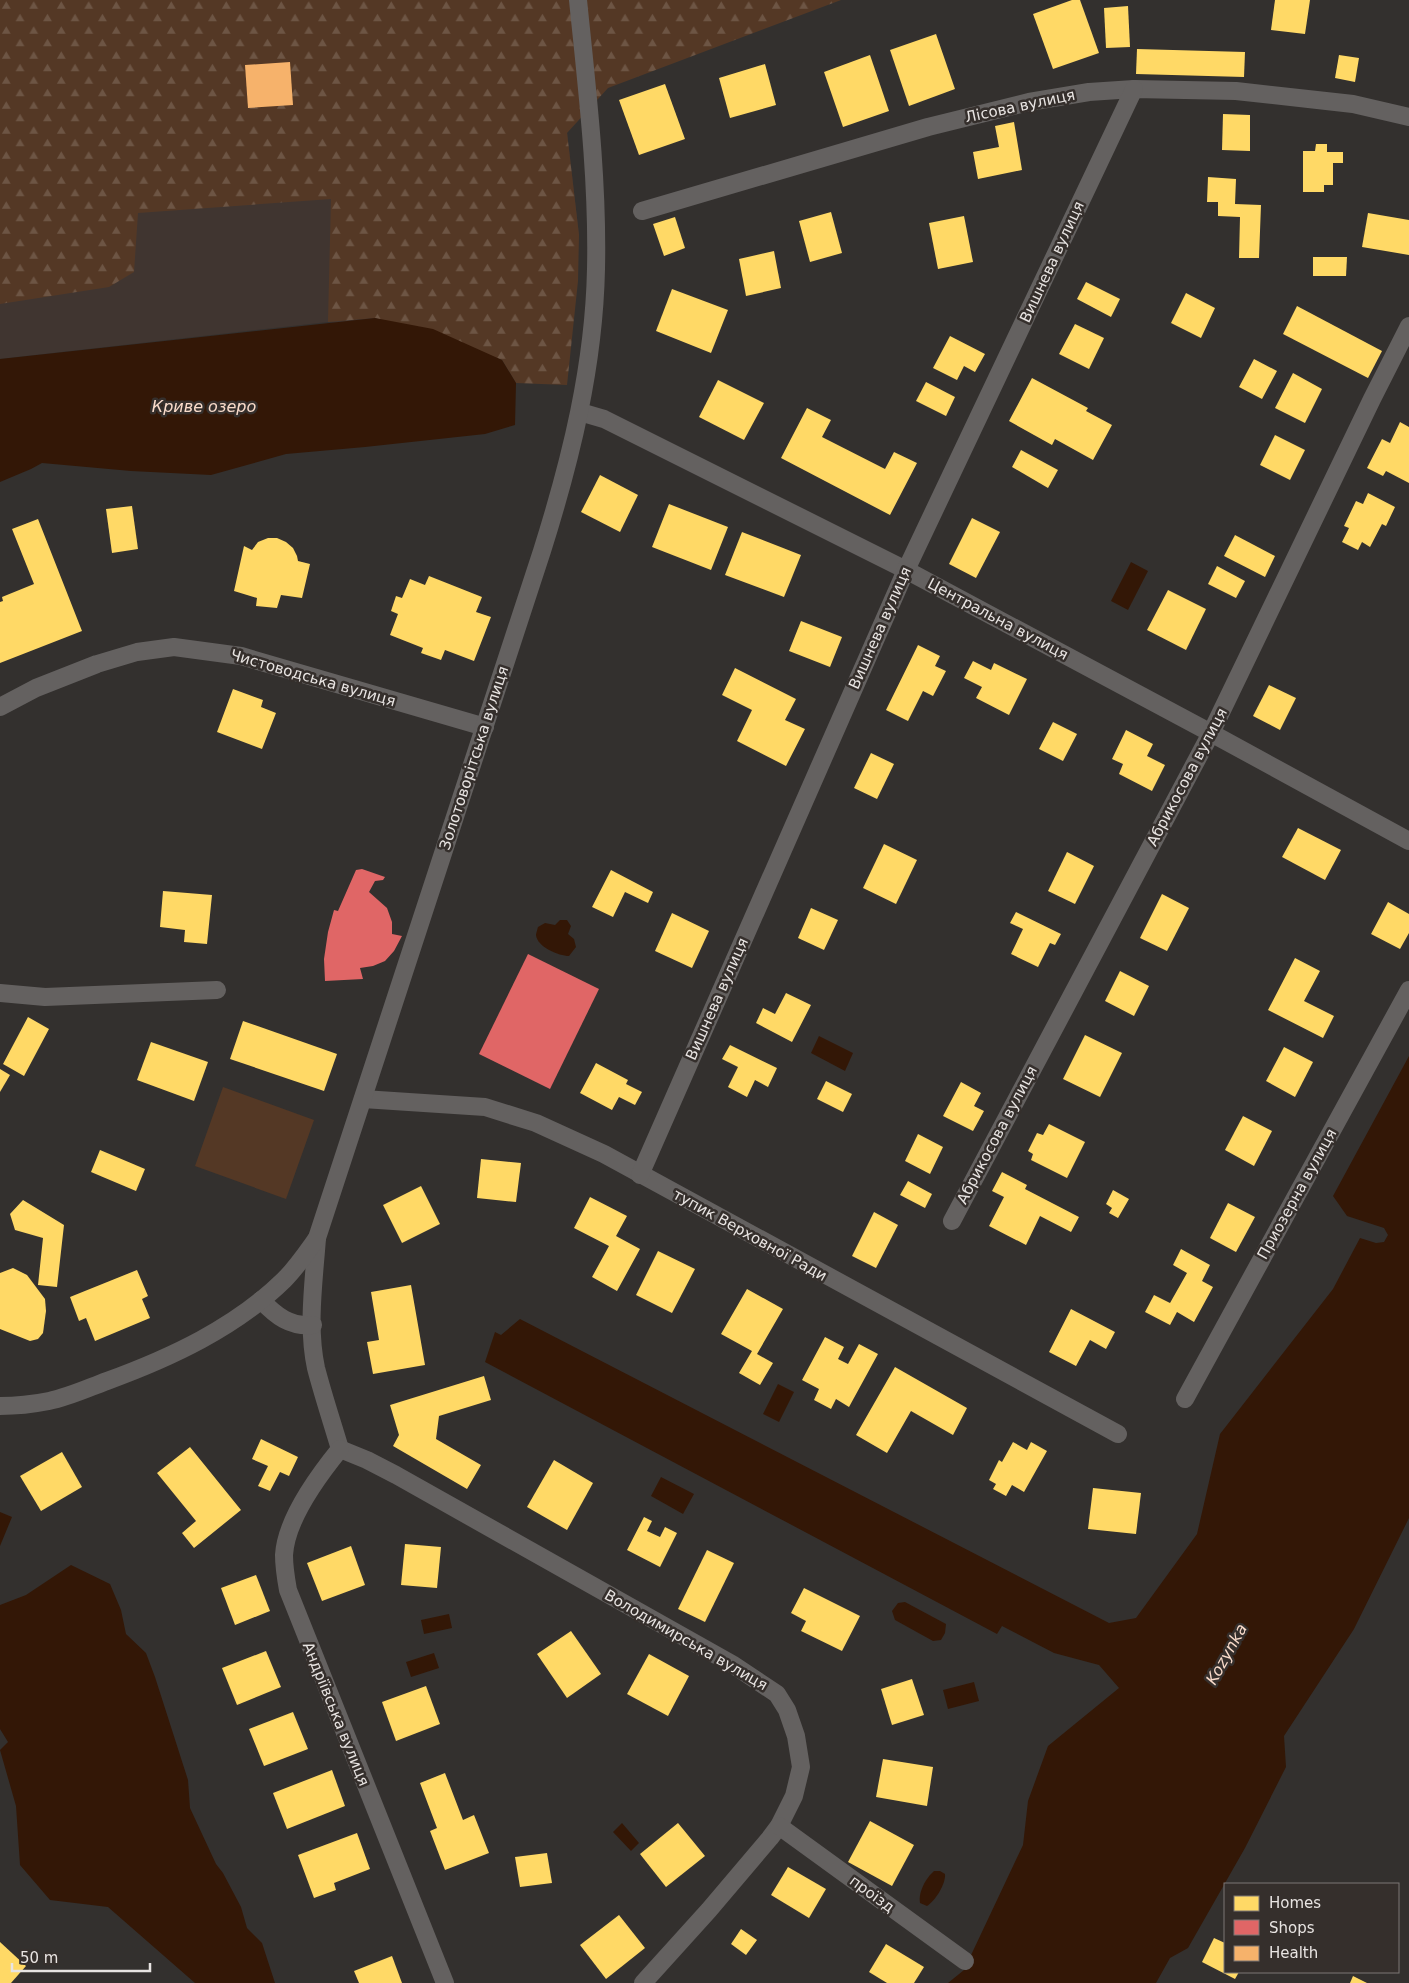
<svg xmlns="http://www.w3.org/2000/svg" width="1409" height="1983" viewBox="0 0 1409 1983" font-family="'DejaVu Sans',sans-serif">
<defs>
<pattern id="forest-firs" width="22" height="20" patternUnits="userSpaceOnUse" patternTransform="scale(1.25)"><rect width="22" height="20" fill="#543825"/><path d="M5 1l3.5 6h-7zM16 11l3.5 6h-7z" fill="#6d5544"/></pattern>
</defs>
<rect width="100%" height="100%" fill="#33302e"/>
<path fill="#403530" d="M0,0H552L579,235L493,356L433,329L328,322L0,359Z"/>
<path fill="#543825" d="M223,1087L314,1120L286,1199L195,1166Z"/>
<path fill="url(#forest-firs)" d="M0,0H841L608,88L567,133L579,235L578,281L567,385L516,383L502,360L375,318L328,322L331,199L138,213L134,272L109,287L0,304Z"/>
<g fill="#331706">
<path d="M375,318L433,329L502,360L516,383L515,425L485,434L365,447L286,454L211,475L131,471L42,463L31,469L0,482V359Z"/>
<path d="M1131,562L1148,571L1128,610L1111,601Z"/>
<path d="M560,920H567L571,926L568,934L574,939L576,947L569,956C559,956 537,947 536,935C536,934 538,927 538,927L545,923L555,925Z"/>
<path d="M819,1036L853,1053L845,1071L811,1053Z"/>
<path d="M1409,1056V1518L1354,1629L1284,1736L1286,1767L1245,1848L1188,1948L1170,1958L1156,1983H948L964,1970L1023,1845L1028,1801L1048,1746L1119,1688L1099,1665L1054,1653L1002,1626L997,1634L485,1362L495,1332L501,1335L520,1319L1109,1623L1136,1618L1197,1534L1220,1434L1333,1289L1360,1238L1376,1243L1384,1242L1388,1235L1384,1228L1347,1216L1333,1196Z"/>
<path d="M778,1384L794,1392L779,1422L763,1414Z"/>
<path d="M661,1477L694,1494L683,1514L651,1496Z"/>
<path d="M0,1512L12,1517L0,1546Z"/>
<path d="M71,1565L110,1584L121,1610L126,1634L146,1653L155,1677L188,1780L190,1808L216,1864L223,1873L241,1907L247,1928L262,1943L275,1983H195L108,1907L50,1900L20,1865L16,1806L0,1750L8,1742L0,1729V1605L26,1595Z"/>
<path d="M905,1602L946,1624L945,1633L941,1640L933,1641L895,1620L892,1611L898,1603Z"/>
<path d="M449,1614L452,1628L424,1634L421,1620Z"/>
<path d="M434,1653L439,1668L411,1677L406,1662Z"/>
<path d="M974,1682L979,1701L948,1709L943,1690Z"/>
<path d="M622,1823L639,1843L631,1851L613,1832Z"/>
<path d="M934,1871H940L945,1874C946,1884 935,1901 927,1906L920,1903C918,1892 926,1878 934,1871Z"/>
</g>
<g fill="#ffd966">
<path d="M1072,0H1080L1099,53L1053,69L1033,14Z"/>
<path d="M1275,0H1310L1305,34L1271,30Z"/>
<path d="M1128,6L1130,47L1106,48L1104,8Z"/>
<path d="M936,34L955,89L909,106L890,50Z"/>
<path d="M1137,49L1245,52L1244,77L1136,74Z"/>
<path d="M870,55L889,111L843,127L824,72Z"/>
<path d="M1339,55L1359,58L1355,82L1335,78Z"/>
<path d="M765,64L776,105L730,118L719,78Z"/>
<path d="M665,84L685,139L639,155L619,100Z"/>
<path d="M1223,114L1250,115V151L1222,150Z"/>
<path d="M1014,122L1022,170L978,179L973,152L999,147L995,126Z"/>
<path d="M1316,144H1327V152H1343V163H1333V185H1324V192H1303V151H1315Z"/>
<path d="M1208,177L1236,179L1235,204L1261,205L1259,258H1239L1240,217L1218,216V202H1207Z"/>
<path d="M831,212L842,253L810,262L799,221Z"/>
<path d="M1368,213L1409,220V255L1362,247Z"/>
<path d="M964,216L973,262L938,269L929,223Z"/>
<path d="M675,217L685,248L664,256L653,224Z"/>
<path d="M774,251L781,288L746,296L739,259Z"/>
<path d="M1313,257H1347L1346,276H1313Z"/>
<path d="M1086,282L1120,299L1111,317L1077,299Z"/>
<path d="M672,289L728,310L711,353L656,331Z"/>
<path d="M1186,293L1215,308L1201,338L1171,323Z"/>
<path d="M1297,306L1382,351L1368,378L1283,334Z"/>
<path d="M1075,324L1104,338L1089,369L1059,354Z"/>
<path d="M950,336L985,354L975,372L964,366L957,380L933,368Z"/>
<path d="M1254,359L1277,371L1262,399L1239,387Z"/>
<path d="M1293,373L1322,389L1305,423L1275,408Z"/>
<path d="M1032,378L1088,408L1086,411L1112,425L1093,460L1055,439L1052,445L1009,421Z"/>
<path d="M718,380L764,403L744,440L699,417Z"/>
<path d="M926,382L955,397L946,416L916,401Z"/>
<path d="M807,408L831,420L822,437L885,469L894,452L917,463L890,515L781,458Z"/>
<path d="M1400,422L1409,427V483L1386,471L1383,476L1367,468L1382,439L1390,443Z"/>
<path d="M1275,435L1305,450L1290,480L1260,465Z"/>
<path d="M1021,450L1058,470L1048,488L1012,467Z"/>
<path d="M600,475L638,495L620,532L581,512Z"/>
<path d="M1368,493L1395,507L1386,526L1382,524L1370,547L1362,542L1358,550L1342,542L1349,528L1344,526L1356,501L1363,504Z"/>
<path d="M669,504L728,527L711,570L652,547Z"/>
<path d="M132,506L138,549L112,553L106,509Z"/>
<path d="M972,518L1000,532L976,578L949,564Z"/>
<path d="M38,519L82,631L0,663V602L3,601L2,597L34,584L12,529Z"/>
<path d="M742,532L801,555L784,597L725,575Z"/>
<path d="M1235,535L1275,556L1265,577L1224,556Z"/>
<path d="M268,538H277L286,542L293,548L297,556L298,561L310,564L302,598L281,595L277,608L256,606L257,598L234,591L244,546L252,550L258,542Z"/>
<path d="M1217,566L1245,581L1236,598L1208,584Z"/>
<path d="M429,576L482,597L476,612L491,617L474,661L445,650L441,660L421,653L423,648L390,635L398,614L391,611L396,596L402,598L410,579L425,585Z"/>
<path d="M1168,590L1206,609L1186,650L1147,630Z"/>
<path d="M801,621L842,637L830,667L789,651Z"/>
<path d="M918,645L940,656L935,666L946,671L933,696L923,691L908,721L886,710Z"/>
<path d="M973,661L991,670L994,663L1027,679L1009,715L976,698L982,687L964,678Z"/>
<path d="M735,668L796,699L785,720L805,729L786,766L737,741L752,710L722,695Z"/>
<path d="M1269,685L1296,698L1280,730L1253,716Z"/>
<path d="M233,689L263,700L261,707L276,713L262,749L217,732Z"/>
<path d="M1053,722L1077,734L1063,761L1039,749Z"/>
<path d="M1126,730L1153,744L1147,756L1165,765L1152,791L1119,774L1123,764L1112,759Z"/>
<path d="M871,753L894,764L877,799L854,788Z"/>
<path d="M1298,828L1341,850L1325,880L1282,857Z"/>
<path d="M884,844L917,860L896,904L863,888Z"/>
<path d="M1067,852L1094,866L1075,904L1048,891Z"/>
<path d="M611,870L653,892L648,903L625,892L613,917L592,907Z"/>
<path d="M163,891L212,895L207,944L184,942L185,930L160,927Z"/>
<path d="M1162,894L1189,908L1167,951L1140,938Z"/>
<path d="M1388,902L1409,914V933L1400,949L1371,934Z"/>
<path d="M811,908L838,920L824,950L798,938Z"/>
<path d="M1016,912L1061,934L1055,945L1050,943L1038,967L1011,954L1023,929L1010,923Z"/>
<path d="M672,913L709,931L692,968L655,951Z"/>
<path d="M1295,958L1320,971L1304,1001L1334,1016L1323,1038L1268,1010Z"/>
<path d="M1120,971L1149,986L1134,1016L1105,1001Z"/>
<path d="M786,993L811,1005L792,1042L756,1023L763,1008L775,1014Z"/>
<path d="M28,1017L49,1029L24,1076L3,1064Z"/>
<path d="M243,1021L337,1054L324,1091L230,1059Z"/>
<path d="M1085,1035L1122,1053L1100,1097L1063,1079Z"/>
<path d="M151,1042L208,1062L194,1101L137,1080Z"/>
<path d="M730,1045L777,1068L768,1087L755,1080L747,1097L728,1087L738,1067L722,1059Z"/>
<path d="M1284,1047L1313,1062L1295,1097L1266,1081Z"/>
<path d="M596,1063L628,1080L626,1084L642,1092L635,1105L619,1097L612,1110L580,1093Z"/>
<path d="M0,1069L10,1075L0,1092Z"/>
<path d="M826,1081L852,1094L843,1112L817,1099Z"/>
<path d="M961,1082L981,1093L974,1106L984,1111L973,1131L943,1116Z"/>
<path d="M1243,1116L1272,1131L1254,1166L1225,1150Z"/>
<path d="M1049,1124L1085,1142L1067,1178L1031,1160L1033,1154L1028,1151L1037,1133L1043,1135Z"/>
<path d="M918,1134L943,1147L930,1174L905,1161Z"/>
<path d="M100,1150L145,1169L136,1191L91,1172Z"/>
<path d="M481,1159L521,1163L516,1202L477,1198Z"/>
<path d="M1002,1172L1027,1185L1025,1189L1079,1217L1071,1232L1040,1216L1026,1245L989,1226L1004,1197L992,1191Z"/>
<path d="M908,1181L932,1194L925,1208L900,1195Z"/>
<path d="M421,1186L440,1224L402,1243L383,1205Z"/>
<path d="M1113,1190L1129,1199L1118,1218L1109,1213L1112,1208L1106,1204Z"/>
<path d="M590,1197L627,1216L616,1236L640,1249L617,1291L592,1277L609,1246L574,1228Z"/>
<path d="M23,1200L64,1225L57,1287L38,1285L43,1238L15,1230L10,1214Z"/>
<path d="M1228,1203L1255,1217L1236,1252L1210,1238Z"/>
<path d="M874,1212L898,1225L876,1268L852,1256Z"/>
<path d="M1181,1249L1210,1265L1202,1281L1213,1287L1194,1322L1177,1312L1170,1325L1145,1312L1154,1295L1170,1303L1187,1273L1173,1265Z"/>
<path d="M658,1251L695,1269L672,1313L636,1295Z"/>
<path d="M13,1268L27,1275L45,1299L46,1311L43,1333L38,1339L30,1341L0,1329V1273Z"/>
<path d="M137,1270L148,1296L142,1299L150,1318L95,1341L86,1318L79,1321L70,1297Z"/>
<path d="M411,1285L425,1365L373,1374L367,1342L379,1340L371,1292Z"/>
<path d="M747,1289L783,1309L757,1354L773,1363L760,1385L739,1373L752,1351L721,1334Z"/>
<path d="M1071,1309L1115,1332L1106,1349L1090,1340L1076,1366L1049,1352Z"/>
<path d="M825,1337L844,1347L838,1359L848,1364L859,1344L878,1354L849,1407L836,1399L831,1409L814,1400L819,1389L802,1380Z"/>
<path d="M895,1367L967,1408L953,1435L911,1411L887,1453L856,1435Z"/>
<path d="M484,1376L491,1400L439,1416L436,1439L481,1465L467,1489L393,1446L399,1435L390,1405Z"/>
<path d="M261,1439L298,1457L289,1476L280,1472L270,1491L258,1486L268,1466L252,1459Z"/>
<path d="M1013,1442L1027,1450L1031,1442L1047,1451L1024,1492L1012,1485L1006,1496L993,1489L996,1484L989,1480L999,1460L1002,1462Z"/>
<path d="M190,1447L241,1510L194,1548L182,1533L196,1521L157,1473Z"/>
<path d="M62,1452L82,1487L41,1511L20,1476Z"/>
<path d="M554,1460L593,1483L567,1530L527,1507Z"/>
<path d="M1093,1488L1141,1493L1136,1534L1088,1529Z"/>
<path d="M644,1517L652,1521L647,1531L660,1537L665,1527L677,1533L660,1567L627,1550Z"/>
<path d="M405,1544L441,1547L437,1588L401,1585Z"/>
<path d="M351,1546L365,1585L322,1601L307,1563Z"/>
<path d="M707,1550L734,1563L705,1622L678,1609Z"/>
<path d="M256,1575L270,1611L235,1625L221,1588Z"/>
<path d="M804,1588L860,1616L842,1651L801,1631L806,1621L791,1613Z"/>
<path d="M571,1631L601,1674L567,1698L537,1654Z"/>
<path d="M266,1651L281,1687L237,1705L222,1668Z"/>
<path d="M649,1654L689,1676L668,1716L627,1694Z"/>
<path d="M912,1679L924,1715L892,1725L881,1689Z"/>
<path d="M426,1686L440,1724L396,1741L382,1702Z"/>
<path d="M293,1712L308,1749L264,1766L249,1729Z"/>
<path d="M883,1759L933,1767L927,1806L876,1797Z"/>
<path d="M332,1770L345,1806L287,1829L273,1793Z"/>
<path d="M445,1773L463,1820L474,1815L489,1853L445,1870L430,1831L437,1828L420,1783Z"/>
<path d="M870,1821L914,1845L892,1886L848,1862Z"/>
<path d="M678,1823L705,1856L666,1887L640,1854Z"/>
<path d="M357,1833L370,1869L334,1883L336,1890L314,1898L298,1855Z"/>
<path d="M547,1853L552,1883L520,1887L515,1857Z"/>
<path d="M788,1867L826,1889L809,1918L771,1895Z"/>
<path d="M619,1915L645,1948L606,1979L580,1945Z"/>
<path d="M741,1929L757,1940L746,1955L731,1944Z"/>
<path d="M1214,1938L1225,1943V1972H1239L1235,1979L1202,1962Z"/>
<path d="M0,1942L26,1966L11,1983H0Z"/>
<path d="M886,1944L924,1967L914,1983H887L869,1972Z"/>
<path d="M392,1956L402,1983H359L354,1971Z"/>
<path d="M1353,1976L1367,1983H1350Z"/>
</g>
<g fill="#e06666">
<path d="M362,869L385,877L383,880L375,881L369,892L387,908L392,922V934L402,936L394,951L385,961L373,966L360,968L363,979L325,981L324,959L328,932L334,910L338,911L356,870Z"/>
<path d="M528,954L599,989L550,1089L479,1054Z"/>
</g>
<path fill="#f6b26b" d="M290,62L293,105L248,108L245,65Z"/>
<g fill="none" stroke-linecap="round" stroke-linejoin="round">
<g stroke="#646160" stroke-width="18">
<path d="M642,211L928,127L1029,102L1089,92L1134,89L1236,91L1353,104L1409,117"/>
<path d="M580,412L604,419L906,570L1211,733L1409,841"/>
<path d="M0,707L36,688L97,664L137,652L174,647L241,656L485,727"/>
<path d="M0,993L45,997L217,990"/>
<path d="M363,1099L485,1107L536,1123L604,1154L1118,1434"/>
<path d="M640,1175L906,570L1134,89"/>
<path d="M952,1221L1211,733L1372,399L1409,326"/>
<path d="M317,1238C314,1280 307,1327 316,1368C323,1395 332,1422 340,1449"/>
<path d="M261,1300C276,1316 290,1327 313,1325"/>
<path d="M1185,1399L1409,990"/>
<path d="M0,1406C16,1406 34,1404 49,1401C69,1397 88,1388 107,1381C170,1358 235,1328 284,1280C297,1267 307,1252 317,1238L542,551C571,459 594,366 596,269C598,179 587,89 578,0"/>
<path d="M340,1449L367,1460L396,1475L732,1664L777,1694L787,1710L796,1736L801,1767L794,1796L779,1826L770,1838L709,1910L643,1983"/>
<path d="M340,1449C318,1476 286,1520 284,1555C284,1567 286,1579 288,1590L445,1983"/>
<path d="M779,1826L965,1961"/>
</g>
</g>
<g text-anchor="middle" stroke-width="5" stroke-linejoin="round" paint-order="stroke">
<g font-size="15" fill="#e8e4e2" stroke="#352f2c">
<text transform="translate(1020 106) rotate(-12)" y="5">Лісова вулиця</text>
<text transform="translate(1052 262) rotate(-65)" y="5">Вишнева вулиця</text>
<text transform="translate(998 619) rotate(28)" y="5">Центральна вулиця</text>
<text transform="translate(880 628) rotate(-66)" y="5">Вишнева вулиця</text>
<text transform="translate(313 678) rotate(16)" y="5">Чистоводська вулиця</text>
<text transform="translate(474 758) rotate(-72)" y="5">Золотоворітська вулиця</text>
<text transform="translate(1187 777) rotate(-62)" y="5">Абрикосова вулиця</text>
<text transform="translate(717 999) rotate(-66)" y="5">Вишнева вулиця</text>
<text transform="translate(997 1135) rotate(-62)" y="5">Абрикосова вулиця</text>
<text transform="translate(1297 1194) rotate(-61)" y="5">Приозерна вулиця</text>
<text transform="translate(750 1235) rotate(29)" y="5">тупик Верховної Ради</text>
<text transform="translate(686 1640) rotate(30)" y="5">Володимирська вулиця</text>
<text transform="translate(336 1714) rotate(68)" y="5">Андріївська вулиця</text>
<text transform="translate(872 1894) rotate(36)" y="5">проїзд</text>
</g>
<g font-size="16" font-style="italic" fill="#f9dbca" stroke="#352f2c">
<text x="204" y="412">Криве озеро</text>
<text transform="translate(1226 1654) rotate(-61)" y="6">Kozynka</text>
</g>
</g>
<rect x="1224" y="1883" width="175" height="90" fill="#352f2c" stroke="#7d7775"/>
<rect x="1234" y="1896" width="25" height="15" fill="#ffd966" stroke="#7d7775"/>
<text x="1269" y="1908" font-size="15" fill="#e8e4e2">Homes</text>
<rect x="1234" y="1920" width="25" height="15" fill="#e06666" stroke="#7d7775"/>
<text x="1269" y="1933" font-size="15" fill="#e8e4e2">Shops</text>
<rect x="1234" y="1946" width="25" height="15" fill="#f6b26b" stroke="#7d7775"/>
<text x="1269" y="1958" font-size="15" fill="#e8e4e2">Health</text>
<path d="M12 1963v8h138v-8" fill="none" stroke="#e8e4e2" stroke-width="2.5"/>
<text x="20" y="1963" font-size="15" fill="#e8e4e2" stroke="#352f2c" stroke-width="4" paint-order="stroke">50 m</text>
</svg>
